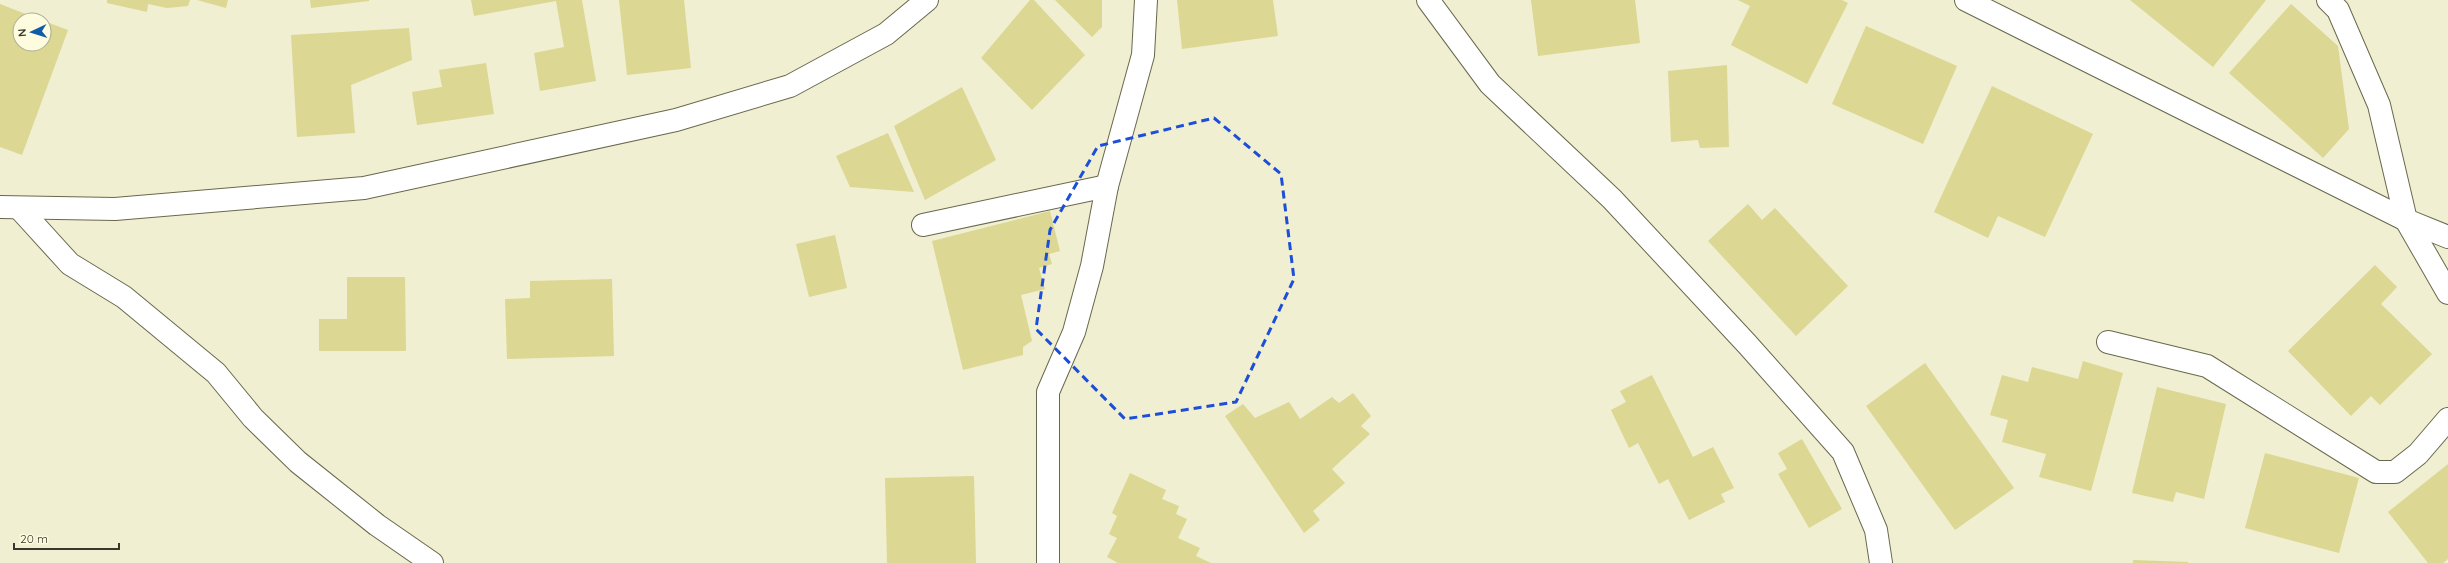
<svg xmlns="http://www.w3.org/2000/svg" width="2448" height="563" viewBox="0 0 2448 563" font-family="Quicksand,sans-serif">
<rect width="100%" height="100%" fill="#f0efd1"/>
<g fill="#dcd793">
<path d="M107,0H190L188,6L167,8L148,4L147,12L107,3Z"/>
<path d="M197,0H228L226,8Z"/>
<path d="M310,0H369V1L311,8Z"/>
<path d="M471,0H582L596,81L540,91L534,53L564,47L556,1L474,16Z"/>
<path d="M619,0H684L691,68L627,75Z"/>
<path d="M1030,0H1034L1085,55L1032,110L981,58Z"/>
<path d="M1055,0H1102V27L1092,37Z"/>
<path d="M1177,0H1273L1278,36L1182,49Z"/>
<path d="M1531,0H1635L1640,43L1538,56Z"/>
<path d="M1738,0H1842L1848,3L1807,84L1731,45L1750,6Z"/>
<path d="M2130,0H2266L2213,67Z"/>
<path d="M0,4L41,20H20V44H44V21L68,30L22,155L0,147Z"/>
<path d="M2291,4L2338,46L2349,129L2323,158L2229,73Z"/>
<path d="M1866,26L1957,66L1923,144L1832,104Z"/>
<path d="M409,28L412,60L351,85L355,133L297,137L291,35Z"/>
<path d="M486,63L494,114L417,125L412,92L442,87L439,70Z"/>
<path d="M1727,65L1729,147L1700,148L1698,140L1671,142L1668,71Z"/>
<path d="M1992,86L2093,134L2045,237L1998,216L1988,238L1934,212Z"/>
<path d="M962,87L996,160L925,200L894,126Z"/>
<path d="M888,133L914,192L850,187L836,156Z"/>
<path d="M1748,204L1762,220L1775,208L1848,286L1796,336L1708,241Z"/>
<path d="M1050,211L1060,251L1049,254L1052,264L1039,268L1045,289L1021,295L1032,341L1023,347V355L963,370L932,241Z"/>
<path d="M835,235L847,288L809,297L796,244Z"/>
<path d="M2375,265L2397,287L2381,304L2432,354L2380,405L2371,396L2351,416L2288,351Z"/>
<path d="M347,277H405L406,351H319V319H347Z"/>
<path d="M612,279L614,356L507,359L505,299L530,298V281Z"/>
<path d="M2083,361L2123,373L2091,491L2039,477L2046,454L2002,442L2008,420L1990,415L2002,375L2028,382L2032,367L2078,379Z"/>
<path d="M1925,363L2014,488L1955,530L1866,406Z"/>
<path d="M1652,375L1693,457L1713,447L1734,488L1721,494L1725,502L1689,520L1668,479L1659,484L1638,443L1629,448L1611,410L1626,402L1620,391Z"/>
<path d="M2157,387L2226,404L2204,499L2176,492L2173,502L2132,493Z"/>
<path d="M1353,393L1371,416L1361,426L1370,434L1332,469L1345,483L1313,511L1320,520L1304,533L1225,416L1243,404L1255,418L1289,402L1300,419L1332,397L1339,403Z"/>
<path d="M1802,439L1842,509L1809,528L1778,474L1787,469L1778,453Z"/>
<path d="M2265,453L2359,478L2339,553L2245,528Z"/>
<path d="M2448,464V559L2443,563H2428L2388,512Z"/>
<path d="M1130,473L1166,490L1162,499L1179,506L1176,514L1187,519L1178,538L1200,548L1196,556L1211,563H1118L1107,557L1117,538L1109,534L1117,516L1112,513Z"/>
<path d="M974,476L976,563H887L885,478Z"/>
<path d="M2133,560L2188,562V563H2133Z"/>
</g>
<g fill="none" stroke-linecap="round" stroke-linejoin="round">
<g stroke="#69684d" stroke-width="24">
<g id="minor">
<path d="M1428,0L1490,84L1612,199L1747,344L1843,452L1876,530L1881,563"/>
<path d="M2328,0L2338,10L2379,105L2406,220L2448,293"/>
<path d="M19,208L70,264L124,297L216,373L253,418L298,462L377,525L432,563"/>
<path d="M923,225L1107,186"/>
<path d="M2108,342L2207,366L2376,472H2395L2418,454L2448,419"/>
<path d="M1048,563V392L1074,332L1092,266L1107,186L1143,55L1146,0"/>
</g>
</g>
<g stroke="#69684d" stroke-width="24">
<g id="major">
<path d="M1966,0L2406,220L2448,237"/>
<path d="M0,207L115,209L364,188L676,120L790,86L886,34L927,0"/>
</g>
</g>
<use href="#minor" stroke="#fff" stroke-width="22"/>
<use href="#major" stroke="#fff" stroke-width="22"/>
</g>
<path fill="none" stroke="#1d4ed8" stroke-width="3" stroke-dasharray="8 5" stroke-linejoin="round" d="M1214,118L1281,174L1294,279L1236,402L1125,419L1036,329L1050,230L1098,146Z"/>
<g transform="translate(32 32) rotate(266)"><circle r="19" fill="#fefcde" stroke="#afae97"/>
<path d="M0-3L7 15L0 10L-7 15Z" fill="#105cab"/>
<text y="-6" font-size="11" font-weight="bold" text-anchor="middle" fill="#39382c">N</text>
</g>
<path d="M14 543v6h105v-6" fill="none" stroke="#39382c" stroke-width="2"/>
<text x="20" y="543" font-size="12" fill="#39382c" stroke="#fefcde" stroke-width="3" paint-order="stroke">20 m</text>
</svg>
